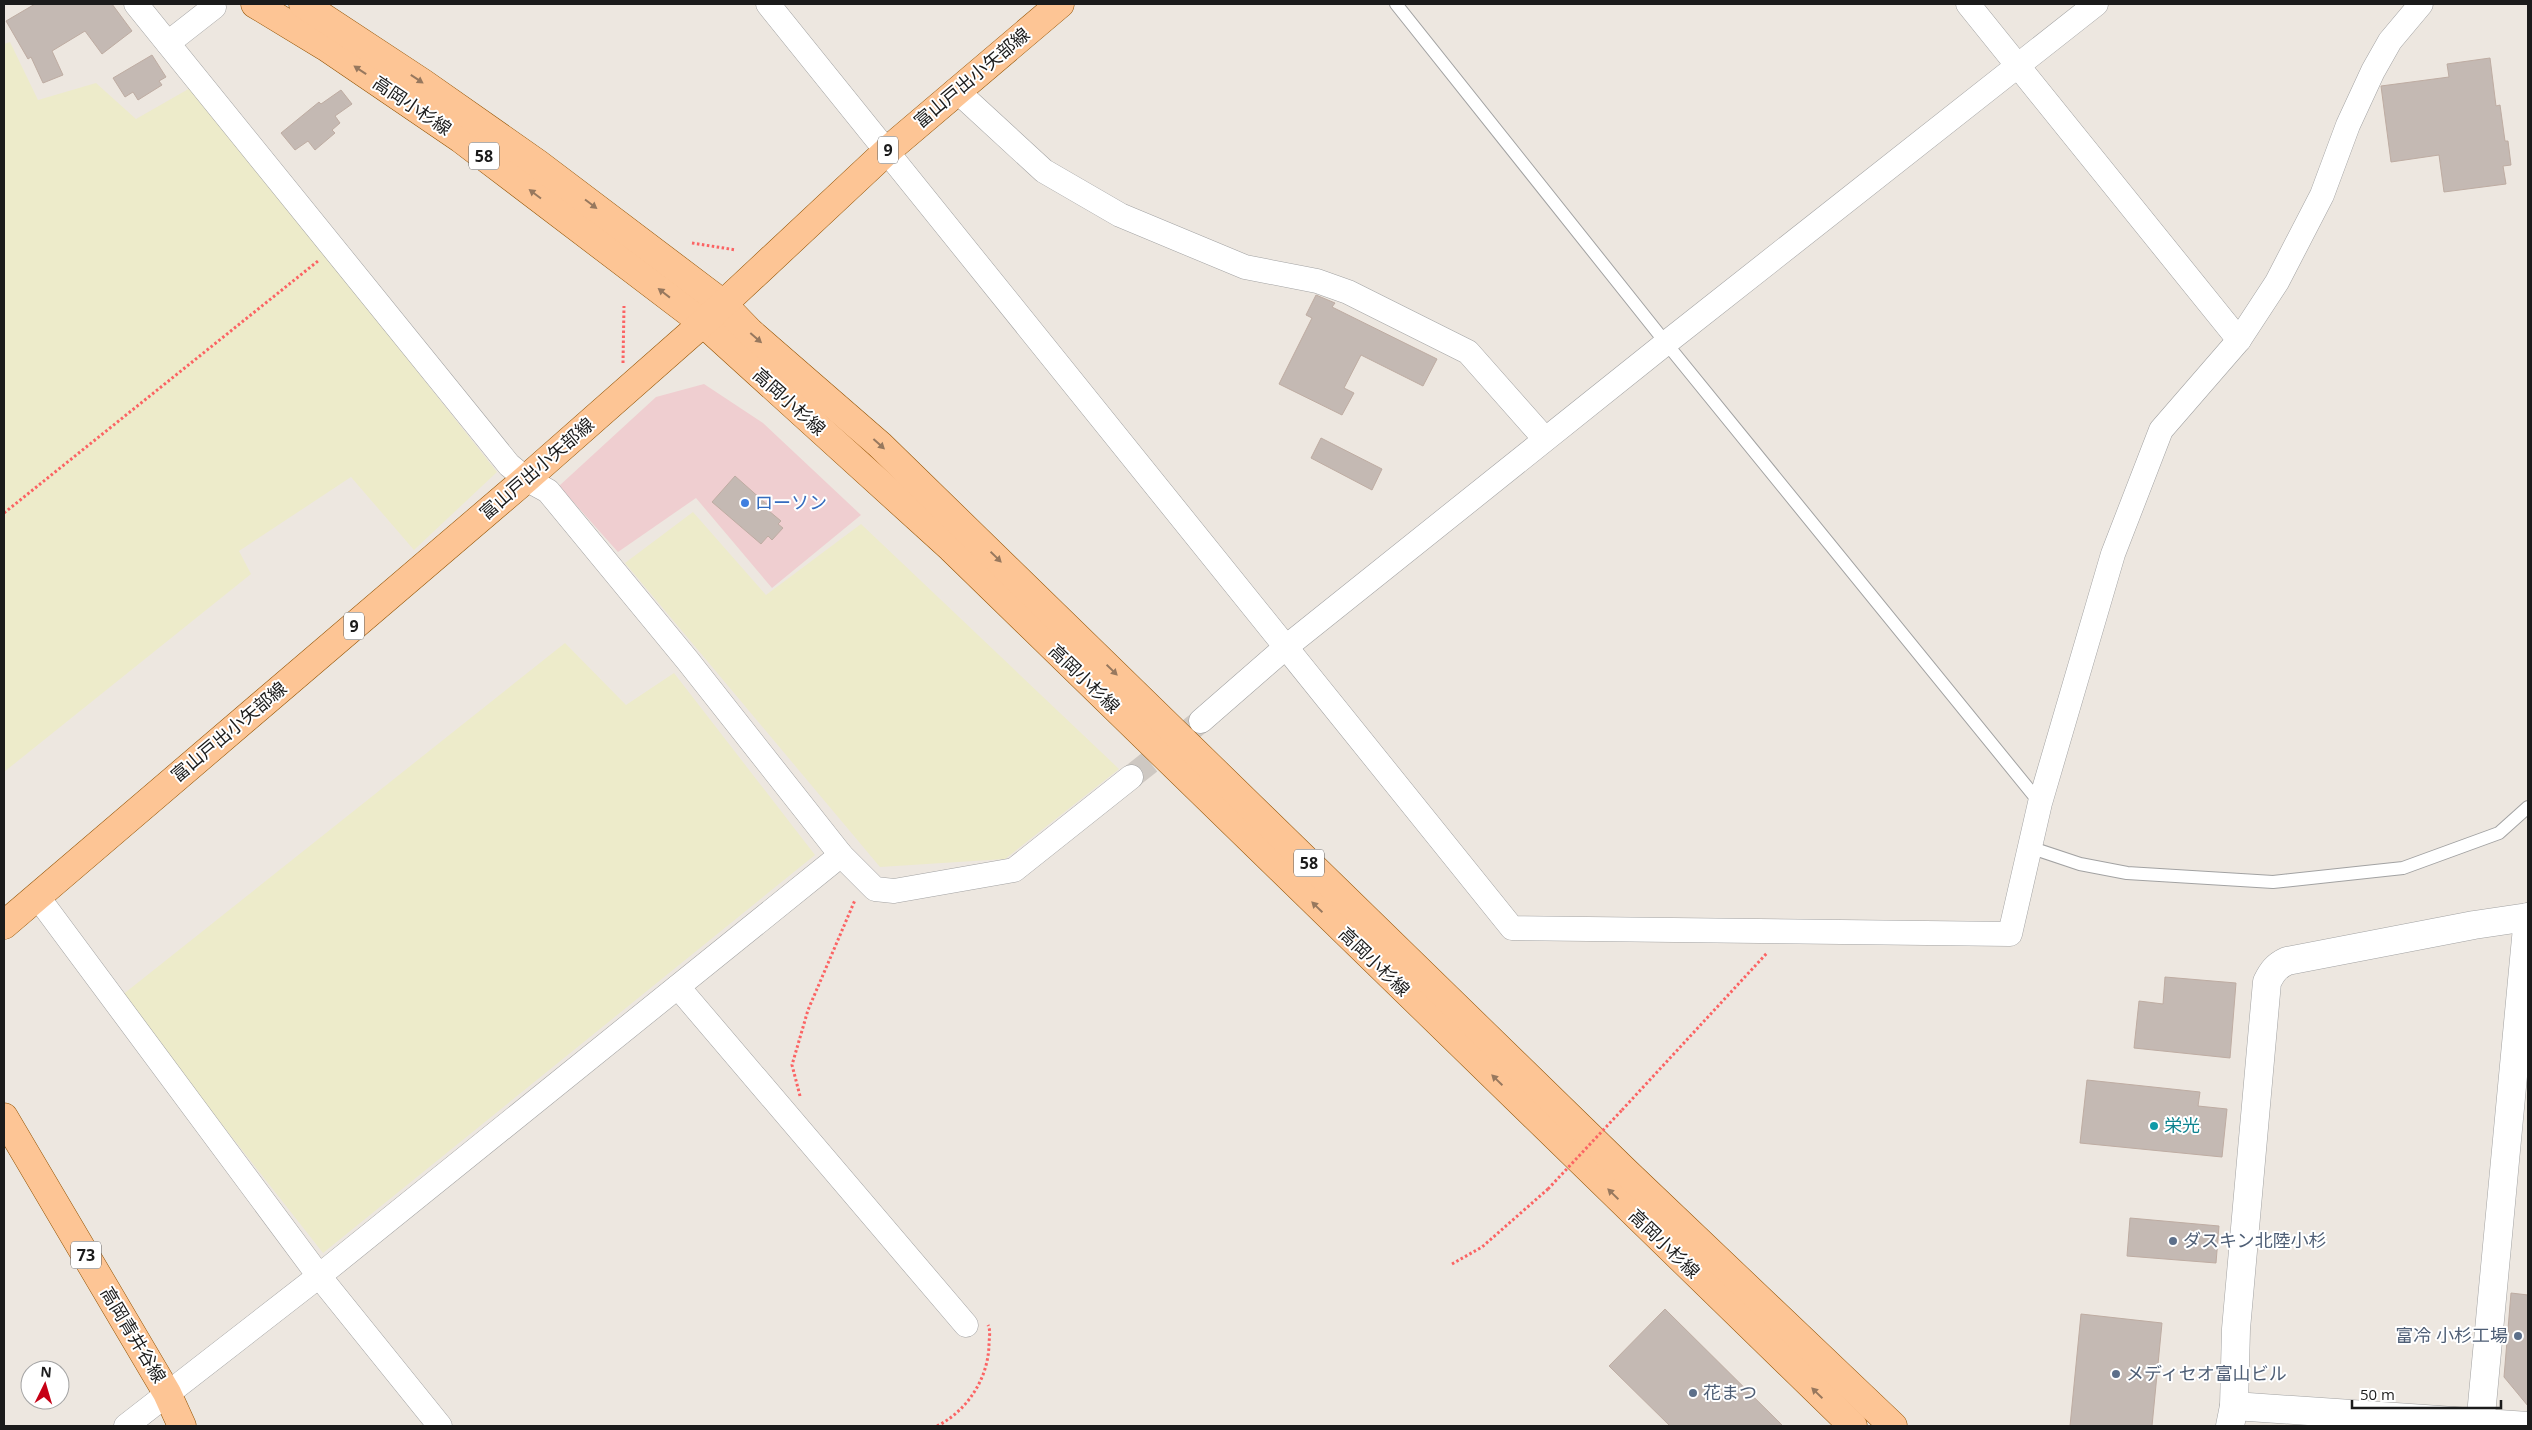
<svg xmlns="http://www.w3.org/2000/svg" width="2532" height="1430" viewBox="0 0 2532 1430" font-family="'Open Sans','Noto Sans JP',sans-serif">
<rect width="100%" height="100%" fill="#ede7e0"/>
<path fill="#efced0" d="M704,384L763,423L861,515L772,588L696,498L618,552L559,486L656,397Z"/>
<g fill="#edebca">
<path d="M10,42L38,100L96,83L136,119L192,87L497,472L414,550L351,477L239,551L251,574L4,772V44Z"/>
<path d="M693,512L766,595L861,524L1119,769L1005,859L880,867L625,563Z"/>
<path d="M565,643L626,705L674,673L815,855L323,1253L121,996Z"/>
</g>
<g fill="#c4b9b3" stroke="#beaca2">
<path d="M35,4H112L132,31L102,54L85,31L52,51L63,75L43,83L31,57L28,59L6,21Z"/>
<path d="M152,55L166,77L159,81L162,85L138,100L133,92L125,97L113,78Z"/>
<path d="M2490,58L2496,106L2500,105L2505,141H2508L2511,165L2503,166L2506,184L2444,192L2439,155L2391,162L2381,86L2449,77L2447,64Z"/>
<path d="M341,90L352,104L335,116L340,123L332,130L335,133L315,150L308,141L295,150L281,133L319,102L321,104Z"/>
<path d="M1316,295L1335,303L1332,307L1437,359L1423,386L1361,355L1344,388L1354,393L1342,415L1279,384L1312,318L1306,315Z"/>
<path d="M1321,438L1382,469L1372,490L1311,458Z"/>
<path d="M735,476L771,508L769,511L781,521L778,524L783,528L772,540L768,536L761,544L712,502Z"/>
<path d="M2165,977L2236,983L2230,1058L2134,1048L2139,1001L2163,1004Z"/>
<path d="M2087,1080L2200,1092L2198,1106L2227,1109L2222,1157L2080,1143Z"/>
<path d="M2130,1218L2219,1226L2216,1263L2127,1256Z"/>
<path d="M2511,1293L2528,1295V1406L2504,1377Z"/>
<path d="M1665,1309L1783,1426H1670L1609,1366Z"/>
<path d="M2081,1314L2162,1323L2152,1426H2070Z"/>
</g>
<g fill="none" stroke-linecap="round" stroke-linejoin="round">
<path stroke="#cec8c2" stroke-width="24" stroke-dasharray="24 12" stroke-linecap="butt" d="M1131,777L1201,721"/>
<g stroke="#a2a2a2" stroke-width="14">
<g id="service">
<path d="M1396,4L1666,343L2040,803"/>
<path d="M2029,847L2080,864L2127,873L2273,882L2403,868L2499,833L2528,807"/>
</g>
</g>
<g stroke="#a2a2a2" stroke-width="25">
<g id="minor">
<path d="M136,4L509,465L526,479L548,491L688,661L841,855L875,889L894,891L1014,870L1131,777"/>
<path d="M768,4L1512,928L2010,934L2040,803L2113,554L2161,430L2239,340L2277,282L2322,195L2348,125L2373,71L2390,41L2421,4"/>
<path d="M1968,4L2239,340"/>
<path d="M168,43L214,7"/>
<path d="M956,90L1044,171L1120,215L1245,267L1317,281L1348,292L1468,352L1545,439"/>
<path d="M1201,721L1286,647L1666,343L2096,4"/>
<path d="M37,896L319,1276L440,1426"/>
<path d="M678,987L966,1325"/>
<path d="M126,1426L319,1276L841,855"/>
</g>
</g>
<g stroke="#a2a2a2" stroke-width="29">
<g id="tertiary">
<path d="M2234,1406L2528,1426"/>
<path d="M2230,1426L2234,1406L2236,1329L2267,982C2272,972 2276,966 2287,961L2474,925L2528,917"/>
<path d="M2480,1426L2528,917"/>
</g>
</g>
<g stroke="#925200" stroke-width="29">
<g id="primary">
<path d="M255,4L326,47L461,139L703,323L951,548L1853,1426"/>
<path d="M303,4L423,83L537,163L722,303L750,332L880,445L1625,1171L1893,1426"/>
<path d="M4,925L526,479L703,323L888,150L1060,4"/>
<path d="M4,1117L167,1393L182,1426"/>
</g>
</g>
<g stroke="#fb6363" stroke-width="3" stroke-dasharray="2.5 2.5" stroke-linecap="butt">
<path d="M692,243L736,250"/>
<path d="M623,363L624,306"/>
<path d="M4,513L318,261"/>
<path d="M800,1096L792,1065L808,1010L855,900"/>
<path d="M1622,1110L1767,953"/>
<path d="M1452,1264L1482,1247L1548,1189"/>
<path d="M937,1426C967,1411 988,1379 989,1345C989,1338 991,1331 988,1325"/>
</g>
<use href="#service" stroke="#fff" stroke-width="12"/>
<use href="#minor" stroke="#fff" stroke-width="24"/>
<use href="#tertiary" stroke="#fff" stroke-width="28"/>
<use href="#primary" stroke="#fdc595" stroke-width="28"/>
<path stroke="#fb6363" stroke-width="3" stroke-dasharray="2.5 2.5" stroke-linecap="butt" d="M1548,1189L1622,1110"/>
</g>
<defs><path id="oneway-solid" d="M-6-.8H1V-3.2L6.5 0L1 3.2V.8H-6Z" transform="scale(1.25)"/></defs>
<g fill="#97785e">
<use href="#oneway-solid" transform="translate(360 70) rotate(-146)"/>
<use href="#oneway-solid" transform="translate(417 79) rotate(34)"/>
<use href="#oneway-solid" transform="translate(535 194) rotate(-143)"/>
<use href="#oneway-solid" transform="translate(591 204) rotate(37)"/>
<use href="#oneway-solid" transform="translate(664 293) rotate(-142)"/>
<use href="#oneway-solid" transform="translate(756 338) rotate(41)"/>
<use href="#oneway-solid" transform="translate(879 444) rotate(42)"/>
<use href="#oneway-solid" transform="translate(996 557) rotate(44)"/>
<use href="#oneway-solid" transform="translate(1112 670) rotate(44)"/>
<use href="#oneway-solid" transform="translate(1317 907) rotate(-136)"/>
<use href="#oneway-solid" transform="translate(1497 1080) rotate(-136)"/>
<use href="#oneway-solid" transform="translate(1613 1194) rotate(-136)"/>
<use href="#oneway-solid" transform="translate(1817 1393) rotate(-136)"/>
</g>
<circle fill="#3f7fe0" stroke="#fff" stroke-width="2" cx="745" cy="503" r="5"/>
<circle fill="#0f9aa8" stroke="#fff" stroke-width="2" cx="2154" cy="1126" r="5"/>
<g fill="#5c6f8a" stroke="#fff" stroke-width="2">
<circle cx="2173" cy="1241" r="5"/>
<circle cx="2518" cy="1336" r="5"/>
<circle cx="2116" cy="1374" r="5"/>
<circle cx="1693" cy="1393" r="5"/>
</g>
<g text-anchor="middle" stroke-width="4" stroke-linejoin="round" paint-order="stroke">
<g fill="#fff" stroke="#5f5f5f" stroke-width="1">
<rect x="878" y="136.5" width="20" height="27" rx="4"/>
<rect x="469" y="142.5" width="30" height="27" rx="4"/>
<rect x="344" y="612.5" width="20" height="27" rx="4"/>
<rect x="1294" y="849.5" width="30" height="27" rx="4"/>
<rect x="71" y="1241.5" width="30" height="27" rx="4"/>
</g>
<g font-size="16" font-weight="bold" fill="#1b1b1b">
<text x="888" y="156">9</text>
<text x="484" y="162">58</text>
<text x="354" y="632">9</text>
<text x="1309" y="869">58</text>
<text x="86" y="1261">73</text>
</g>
<g font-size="18" fill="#1b1b1b" stroke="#fff">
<text transform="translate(972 78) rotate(-40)" y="6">富山戸出小矢部線</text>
<text transform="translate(412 106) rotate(34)" y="6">高岡小杉線</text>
<text transform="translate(789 402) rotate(42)" y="6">高岡小杉線</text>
<text transform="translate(537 469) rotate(-41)" y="6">富山戸出小矢部線</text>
<text transform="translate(1084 679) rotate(44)" y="6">高岡小杉線</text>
<text transform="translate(229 732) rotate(-40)" y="6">富山戸出小矢部線</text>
<text transform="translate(1374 962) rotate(44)" y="6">高岡小杉線</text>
<text transform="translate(1664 1244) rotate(44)" y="6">高岡小杉線</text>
<text transform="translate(133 1335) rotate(59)" y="6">高岡青井谷線</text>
</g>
<g font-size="18" fill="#366cbe" stroke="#fff" text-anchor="start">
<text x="755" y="509">ローソン</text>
</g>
<g font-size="18" fill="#0d838f" stroke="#fff" text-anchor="start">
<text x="2164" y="1132">栄光</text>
</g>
<g font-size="18" fill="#4e5e75" stroke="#fff" text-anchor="start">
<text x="2183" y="1247">ダスキン北陸小杉</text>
<text x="2508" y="1342" text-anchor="end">富冷 小杉工場</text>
<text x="2126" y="1380">メディセオ富山ビル</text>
<text x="1703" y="1399">花まつ</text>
</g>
</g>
<rect width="2532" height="1430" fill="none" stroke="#1b1b1b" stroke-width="10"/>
<g transform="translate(45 1385) rotate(5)"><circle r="24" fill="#ffffff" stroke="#a4a4a4"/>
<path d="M0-4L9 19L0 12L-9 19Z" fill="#c60015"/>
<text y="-8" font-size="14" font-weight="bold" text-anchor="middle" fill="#1b1b1b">N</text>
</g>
<path d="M2352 1400v8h149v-8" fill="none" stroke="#1b1b1b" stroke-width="2.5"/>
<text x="2360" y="1400" font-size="15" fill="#1b1b1b" stroke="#ffffff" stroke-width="4" paint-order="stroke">50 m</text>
</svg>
